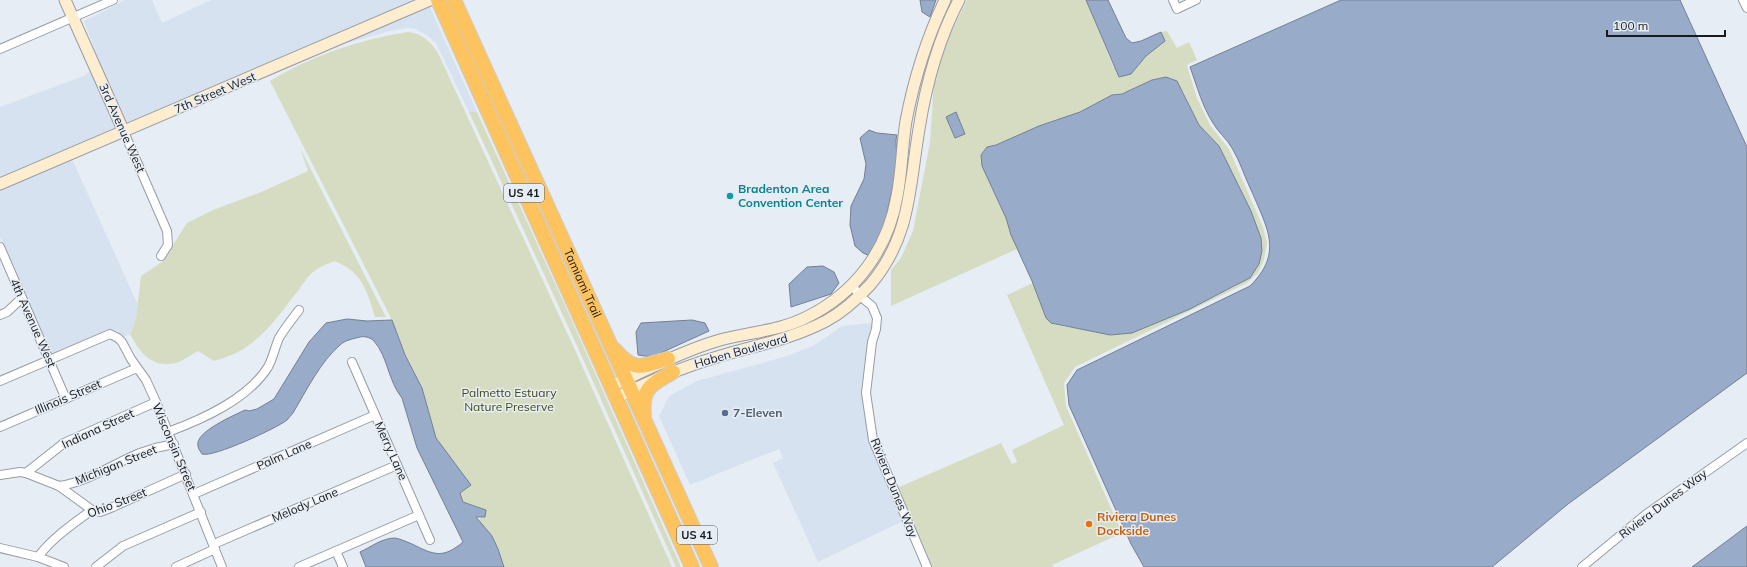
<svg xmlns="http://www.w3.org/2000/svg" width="1747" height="567" viewBox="0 0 1747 567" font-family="Mulish,sans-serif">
<rect width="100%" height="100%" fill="#e7edf5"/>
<g fill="#d7e2f0">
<path d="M125,0H152L162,23L211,0H418L126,126L98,63L99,61L84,21Z"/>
<path d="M429,5L477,112H469L436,43L428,36L416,29L408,28L390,31L326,49Z"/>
<path d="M91,69L118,129L0,180V107L86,75Z"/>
<path d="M72,159L138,305L136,319L130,334L123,337L118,331L112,329L51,353L0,237V190Z"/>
<path d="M872,323L868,341L862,392L869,441L903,521L818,562L773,463L783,458L779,449L690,485L659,416L669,396L697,381L784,357L813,346L842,326Z"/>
</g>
<g fill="#d6dcc2">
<path d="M967,0H1086L1113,66L1131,74L1146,56L1165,41L1161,32L1167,31L1177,48L1189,42L1197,60L1188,64L1187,66L1197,98L1210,125L1229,149L1263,227L1267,243L1264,260L1258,273L1247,283L1075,367L1064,383L1066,406L1122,533L1052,565L1054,567H931L897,488L1001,443L1012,464L1017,462L1012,450L1064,425L1007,295L1033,283L1046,318L1051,323L1066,327L1132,333L1190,309L1250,278L1261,238L1258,229L1219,146L1199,125L1183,91L1152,80L1122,94L1112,95L1080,112L1039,126L996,145L987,147L982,166L1006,218L1017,249L891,306V270L901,258L913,231L930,142L934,81L948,38Z"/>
<path d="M408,32C422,33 431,42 438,53L575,350L672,567H504C497,545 495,539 478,522L486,510L477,506L463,502L436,438L422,388L405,355L392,320L270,81C311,56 361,39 408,32Z"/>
<path d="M469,112H477L564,303L681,567H676L578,348Z"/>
<path d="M300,148L386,317H375C367,291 362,271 334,261C327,264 317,268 312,273C306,278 302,286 297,292C272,324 256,350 214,361L198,351C192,354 183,361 176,363C151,368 141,354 130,334L136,319L141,276L162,262L187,223L213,210L261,192L308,171Z"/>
</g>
<g fill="#98abc8" stroke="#728095">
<path d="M920,0H936L930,17L922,12Z"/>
<path d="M1086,0H1108L1126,38L1132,43L1141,41L1161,32L1165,41L1146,56L1131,74L1119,77Z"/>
<path d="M1341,0H1680L1747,147V373L1568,504L1492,567H1144L1131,544L1069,405L1067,385L1077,370L1250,286C1283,253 1268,230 1252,192C1245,178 1240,161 1232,148C1227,139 1218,132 1213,123C1202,106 1197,86 1190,67Z"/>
<path d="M1166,77L1177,81L1199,125L1219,146L1251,211L1261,238L1262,251L1259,264L1250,278L1234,286L1190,309L1132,333L1110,335L1051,323L1046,318L1032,281L1011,235L1006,218L982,166L981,155L987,147L996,145L1039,126L1080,112L1112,95L1122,94L1152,80Z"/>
<path d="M956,112L965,134L955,138L946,117Z"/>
<path d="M869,130L877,133L897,135L896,140L897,167L883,231L870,256L863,253L855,246L850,225L851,206L864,179L866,164L860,138Z"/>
<path d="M823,266L834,272L839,283L831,294L791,307L789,284L807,267Z"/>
<path d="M347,319L367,321L392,320L405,355L422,388L436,438L471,485L460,493L463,502L486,510L485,517H476L492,536L498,549L504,567H366L360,552C371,547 382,538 395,538C401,539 407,542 412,544C434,555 443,559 463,542L417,448L402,398C388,381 388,357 374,341C370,337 364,336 360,337C353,339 345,340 340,345C321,361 306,391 293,413C291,415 289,418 287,420C277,428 213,458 202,454C201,452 198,449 198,446C194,432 235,415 245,410L249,411L257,409L274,399L309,342L326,323Z"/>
<path d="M692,320L705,323L709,331L652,357L638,355L636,332L641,323Z"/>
<path d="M1747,526V567H1692Z"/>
</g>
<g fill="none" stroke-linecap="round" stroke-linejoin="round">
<g stroke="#979ca4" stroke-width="10">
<g id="street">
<path d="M1173,0L1177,9L1196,0"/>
<path d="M1743,0L1747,8"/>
<path d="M0,49L113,0"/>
<path d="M124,132L167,231L168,245L161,256"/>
<path d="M0,247L66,399"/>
<path d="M852,285L860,296L872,306L877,318L876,329L872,342L866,393L873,440L927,567"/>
<path d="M0,315L7,312L22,298"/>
<path d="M352,362L430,540"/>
<path d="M0,381L110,334L118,338L122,342L131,359L146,380L156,402L222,567"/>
<path d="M0,427L137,368"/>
<path d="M168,432C203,419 248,399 268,367C273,358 275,347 279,338C285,328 292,319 299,310"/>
<path d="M26,473L59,486L92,510"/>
<path d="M0,475L20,472L26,473L64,443L156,402"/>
<path d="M59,486C88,482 113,464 140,453C151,449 162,446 174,444"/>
<path d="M194,494L375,415"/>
<path d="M214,544L397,465"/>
<path d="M0,548L38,557L64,567"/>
<path d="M336,551L343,567"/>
<path d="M38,557C52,538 73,524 92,510L100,512L113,507L186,474"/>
<path d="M96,567L123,546L201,512"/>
<path d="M176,567L215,549"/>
<path d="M299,567L419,515"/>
<path d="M1582,567L1645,515L1747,443"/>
</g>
</g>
<g stroke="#979ca4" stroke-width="13">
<g id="secondary">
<path d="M65,0L124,132"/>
<path d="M0,184L430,0"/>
<path d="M611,386C647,370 682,351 720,340C749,332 780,331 807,317C856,293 888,249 897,196C902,171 902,145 906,121C914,79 927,38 945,0"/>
<path d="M616,398C648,382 680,368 714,358C752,346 790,340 826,321C843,312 857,299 870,285C911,237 909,188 919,129C926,85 938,40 959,0"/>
</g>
</g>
<g stroke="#cccdcd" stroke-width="16">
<g id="highway">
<path d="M438,0L692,567"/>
<path id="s1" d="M454,0L711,567"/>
<path d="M615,350C636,374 642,365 668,359"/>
<path d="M644,415C641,388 652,384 673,372"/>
</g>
</g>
<use href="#street" stroke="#fff" stroke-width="8"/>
<use href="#secondary" stroke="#feedcf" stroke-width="11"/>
<use href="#highway" stroke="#fdc35f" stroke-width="14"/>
</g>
<circle fill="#0f9aa8" stroke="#e7edf5" stroke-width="1.5" cx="730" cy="196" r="4"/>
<circle fill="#5c6f8a" stroke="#e7edf5" stroke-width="1.5" cx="725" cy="413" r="4"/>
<circle fill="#e8710a" stroke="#e7edf5" stroke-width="1.5" cx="1089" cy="524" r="4"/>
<g text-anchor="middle" stroke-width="3" stroke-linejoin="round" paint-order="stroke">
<g fill="#e7edf5" stroke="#56595e" stroke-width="1">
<rect x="504" y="184" width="40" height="18" rx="3"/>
<rect x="677" y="526" width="40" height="18" rx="3"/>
</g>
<g font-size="11" font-weight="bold" fill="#181a1d">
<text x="524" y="197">US 41</text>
<text x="697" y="539">US 41</text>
</g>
<g font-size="12" fill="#181a1d" stroke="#e7edf5">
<text transform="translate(215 93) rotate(-23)" y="4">7th Street West</text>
<text transform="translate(122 128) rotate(66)" y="4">3rd Avenue West</text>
<text dy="4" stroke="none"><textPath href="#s1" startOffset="311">Tamiami Trail</textPath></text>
<text transform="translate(33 323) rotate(66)" y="4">4th Avenue West</text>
<text transform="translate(741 351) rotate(-16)" y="4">Haben Boulevard</text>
<text transform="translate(68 397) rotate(-23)" y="4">Illinois Street</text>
<text transform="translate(98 429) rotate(-25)" y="4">Indiana Street</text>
<text transform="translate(174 447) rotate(67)" y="4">Wisconsin Street</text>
<text transform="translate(391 451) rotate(66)" y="4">Merry Lane</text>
<text transform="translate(284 455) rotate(-24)" y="4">Palm Lane</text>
<text transform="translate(116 465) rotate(-22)" y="4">Michigan Street</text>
<text transform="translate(894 488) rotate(68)" y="4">Riviera Dunes Way</text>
<text transform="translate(117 503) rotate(-21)" y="4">Ohio Street</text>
<text transform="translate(1663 504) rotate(-37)" y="4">Riviera Dunes Way</text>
<text transform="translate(305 505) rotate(-23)" y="4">Melody Lane</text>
</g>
<g font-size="12" font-weight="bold" fill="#0d838f" stroke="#e7edf5" text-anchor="start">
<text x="738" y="193">Bradenton Area<tspan x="738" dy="14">Convention Center</tspan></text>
</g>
<g font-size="12" fill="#434b14" stroke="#e7edf5">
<text x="509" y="397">Palmetto Estuary<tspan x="509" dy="14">Nature Preserve</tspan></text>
</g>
<g font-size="12" font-weight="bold" fill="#4e5e75" stroke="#e7edf5" text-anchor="start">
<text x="733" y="417">7-Eleven</text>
</g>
<g font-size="12" font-weight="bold" fill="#c56008" stroke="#e7edf5" text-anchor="start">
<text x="1097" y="521">Riviera Dunes<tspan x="1097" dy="14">Dockside</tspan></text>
</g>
</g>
<path d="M1607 30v6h118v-6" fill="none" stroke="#181a1d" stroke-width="2"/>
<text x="1613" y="30" font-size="12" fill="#181a1d" stroke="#e7edf5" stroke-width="3" paint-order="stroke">100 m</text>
</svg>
